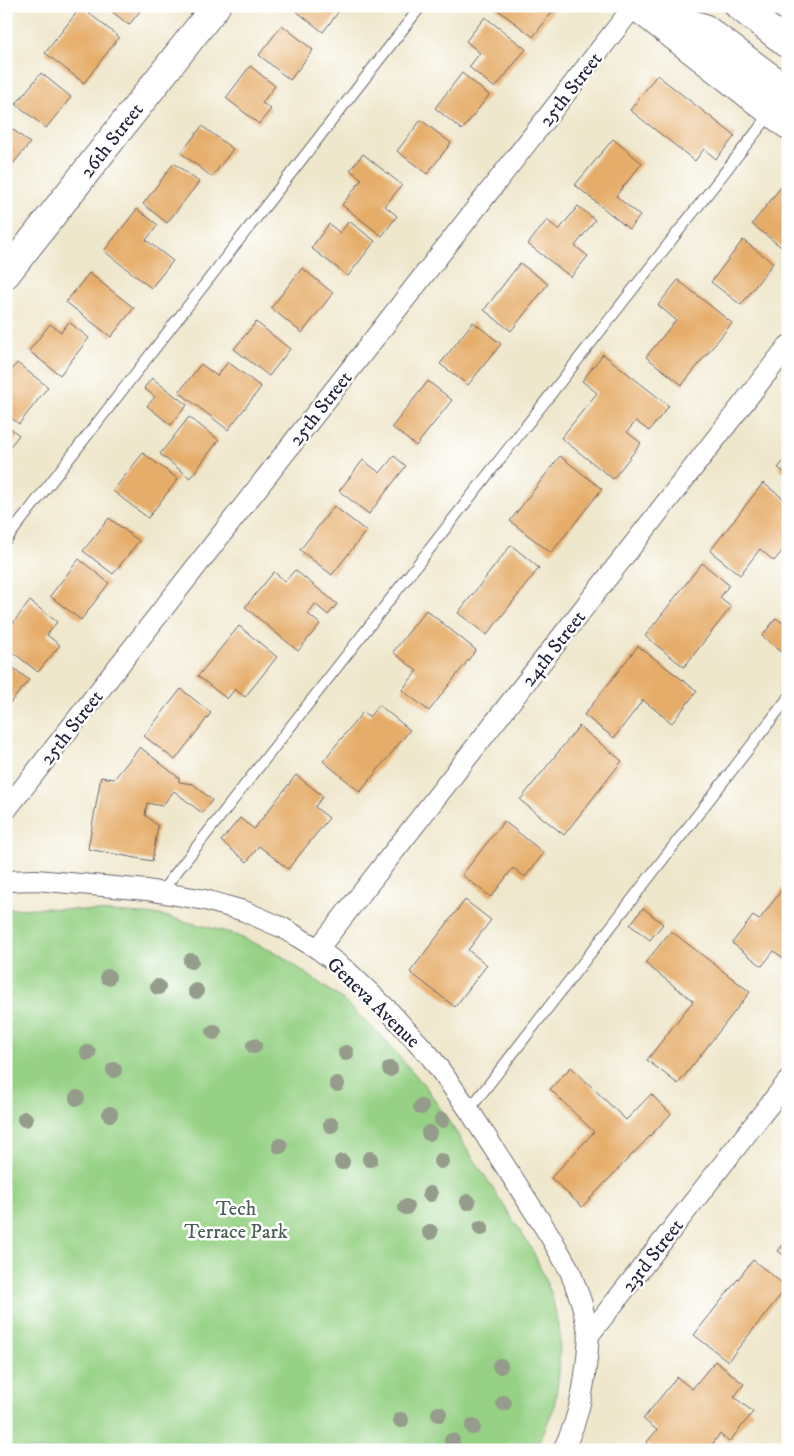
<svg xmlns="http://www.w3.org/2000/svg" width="794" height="1456" viewBox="0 0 794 1456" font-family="'IM FELL DW Pica',serif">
<rect width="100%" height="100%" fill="#fff"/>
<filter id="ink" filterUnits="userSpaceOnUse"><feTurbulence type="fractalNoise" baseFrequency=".02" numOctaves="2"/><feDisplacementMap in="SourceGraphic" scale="10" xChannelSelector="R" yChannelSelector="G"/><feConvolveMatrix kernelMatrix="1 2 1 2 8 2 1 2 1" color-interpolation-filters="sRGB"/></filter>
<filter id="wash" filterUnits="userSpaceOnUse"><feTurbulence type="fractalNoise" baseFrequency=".0096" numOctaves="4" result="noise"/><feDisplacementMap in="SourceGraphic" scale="20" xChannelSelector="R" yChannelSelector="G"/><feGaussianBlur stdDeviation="1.12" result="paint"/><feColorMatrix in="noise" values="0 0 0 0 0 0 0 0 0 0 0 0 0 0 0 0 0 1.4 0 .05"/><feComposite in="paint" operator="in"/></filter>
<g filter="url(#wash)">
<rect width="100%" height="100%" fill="#efe7cc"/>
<path fill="#96d185" stroke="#5c7a60" d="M45,908L160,915L231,933L279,954L343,1000L382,1037L426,1087L483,1173L533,1251L552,1295L560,1335L559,1373L554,1408L536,1450H6V909Z"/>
<g id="blocks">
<g fill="#e6ad6a">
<path d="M105,6H144L129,25Z"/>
<path d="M300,6H343L323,32L296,11Z"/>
<path d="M493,6H557L533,37Z"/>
<path d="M81,7L119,37L84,83L45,53Z"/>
<path d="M485,17L526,49L495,88L469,67L480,53L466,41Z"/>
<path d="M282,25L313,50L290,80L259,55Z"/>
<path d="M250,66L275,86L262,103L271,109L259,124L226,98Z"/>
<path d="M41,73L71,97L46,128L16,104Z"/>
<path d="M462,73L489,95L462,130L435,108Z"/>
<path d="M657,75L735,136L716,159L704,149L695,161L630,110Z"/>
<path d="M421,120L451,143L427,174L397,151Z"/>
<path d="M6,124L30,143L7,171L6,170Z"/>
<path d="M202,126L233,149L212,177L181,153Z"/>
<path d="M613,139L642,163L616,196L640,216L629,229L575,185Z"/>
<path d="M363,154L402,185L385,206L397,216L382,236L342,205L362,179L350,170Z"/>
<path d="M174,163L199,182L167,223L143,204Z"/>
<path d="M788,178V247L785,250L752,224Z"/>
<path d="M578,206L595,220L575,246L588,256L571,277L528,244L547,220L559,230Z"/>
<path d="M137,209L158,225L146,240L173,261L151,288L104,251Z"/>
<path d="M349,221L375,241L348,276L311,248L329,224L340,233Z"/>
<path d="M743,240L773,263L741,305L711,282Z"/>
<path d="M520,263L548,284L511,331L484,310Z"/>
<path d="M302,268L333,293L302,333L271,308Z"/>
<path d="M89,273L134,308L111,337L66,302Z"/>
<path d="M678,280L732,323L682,385L646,357L676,320L658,305Z"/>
<path d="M69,322L89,338L60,375L29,351L50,324L61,332Z"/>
<path d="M256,322L290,349L269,376L234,349Z"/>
<path d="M473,322L501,344L468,385L440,364Z"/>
<path d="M603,354L669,406L649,431L636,421L627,432L641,443L613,479L561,438L597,393L582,381Z"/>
<path d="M228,362L261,387L228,430L179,392L201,364L217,376Z"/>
<path d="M17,363L48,387L19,424L6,414V377Z"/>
<path d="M152,378L187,405L171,425L147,406L155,397L144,388Z"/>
<path d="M428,381L452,400L416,446L392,427Z"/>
<path d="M189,417L219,440L190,478L160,454Z"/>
<path d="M6,425L19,435L6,452Z"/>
<path d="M143,453L178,479L148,518L113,491Z"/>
<path d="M394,456L406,466L369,514L339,491L363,460L380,473Z"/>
<path d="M560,456L602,489L551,553L510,521Z"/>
<path d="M788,456V475L778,468Z"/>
<path d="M763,483L788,502V544L774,561L760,549L740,575L710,551Z"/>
<path d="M334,506L366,531L332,575L300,550Z"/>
<path d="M109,518L139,541L113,574L83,551Z"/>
<path d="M511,545L539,568L487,635L458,613Z"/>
<path d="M79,559L109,583L81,620L50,596Z"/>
<path d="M702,563L729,585L720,598L731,607L684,667L645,636Z"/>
<path d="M295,570L337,604L328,615L315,604L308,614L320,624L298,651L245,607L274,572L285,581Z"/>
<path d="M30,601L57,622L47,635L60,645L38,672L6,647V632Z"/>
<path d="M426,610L476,650L429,711L402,690L417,671L393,652Z"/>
<path d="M776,618L788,627V657L762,636Z"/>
<path d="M239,626L277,657L245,697L235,689L227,699L198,676Z"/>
<path d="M638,646L697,691L672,723L643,700L614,738L584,715Z"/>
<path d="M6,662L29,680L6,708Z"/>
<path d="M181,689L211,713L175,760L144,736Z"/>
<path d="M379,705L410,730L360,792L323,761L363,712L369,717Z"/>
<path d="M579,726L622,761L564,835L520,800Z"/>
<path d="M140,747L179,778V782L193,784L212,800L202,813L174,791L162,806L147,803L145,815L158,826L152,861L88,849L101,777L114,779Z"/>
<path d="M296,775L323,796L315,807L329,818L288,869L259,846L247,862L221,841L240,818L254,829Z"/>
<path d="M504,821L544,853L525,877L513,868L491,897L462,875Z"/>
<path d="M788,882V962L774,951L762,966L732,943L753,916L759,920Z"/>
<path d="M465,900L491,920L468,950L487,965L455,1007L410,972Z"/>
<path d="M643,908L663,924L650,940L630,925Z"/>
<path d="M671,931L750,992L678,1084L647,1060L693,1001L645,963Z"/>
<path d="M571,1067L626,1120L651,1094L671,1114L582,1207L551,1178L594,1132L550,1089Z"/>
<path d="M788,1238V1258L778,1251Z"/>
<path d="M753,1260L787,1287L728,1361L694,1335Z"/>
<path d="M715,1361L744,1384L734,1397L753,1412L729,1442L720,1434L708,1450H655L646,1443L657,1430L643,1419L677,1377L692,1389Z"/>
</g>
</g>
</g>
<g filter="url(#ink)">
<use href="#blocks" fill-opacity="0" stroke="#6a676e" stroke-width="1"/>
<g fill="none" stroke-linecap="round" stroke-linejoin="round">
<g stroke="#6a676e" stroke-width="12">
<g id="lane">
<path d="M6,540L421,6"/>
<path d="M161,892L771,113"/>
<path d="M469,1110L788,698"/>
</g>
</g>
<g stroke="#6a676e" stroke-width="22">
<g id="street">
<path d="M6,810L634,6"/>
<path d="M6,881L36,880L147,890L205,900L244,911L283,928L318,949L347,971L388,1010L430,1056L469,1110L550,1236L570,1271L581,1301L589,1335"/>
<path d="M318,949L788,346"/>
<path d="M563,1450C582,1414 586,1375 589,1335L788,1081"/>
</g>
</g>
<g stroke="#6a676e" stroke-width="30">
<g id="secondary">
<path d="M636,6L788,125"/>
<path d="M739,6L788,44"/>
<path d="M653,11L704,28L788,91"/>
<path d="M6,274L216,6"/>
</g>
</g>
<use href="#lane" stroke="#fff" stroke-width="10"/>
<use href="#street" stroke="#fff" stroke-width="20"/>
<use href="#secondary" stroke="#fff" stroke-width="28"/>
</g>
<g fill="#959c8b">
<circle cx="191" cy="961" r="8"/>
<circle cx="108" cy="977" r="8"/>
<circle cx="158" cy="987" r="8"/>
<circle cx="196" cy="991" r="8"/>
<circle cx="214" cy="1032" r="8"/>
<circle cx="254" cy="1046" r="8"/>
<circle cx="88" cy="1053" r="8"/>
<circle cx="346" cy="1053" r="8"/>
<circle cx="390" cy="1069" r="8"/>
<circle cx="114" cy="1070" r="8"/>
<circle cx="337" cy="1084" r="8"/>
<circle cx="77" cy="1098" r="8"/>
<circle cx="421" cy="1107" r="8"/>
<circle cx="110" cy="1114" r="8"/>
<circle cx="25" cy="1119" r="8"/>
<circle cx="442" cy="1120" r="8"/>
<circle cx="331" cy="1125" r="8"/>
<circle cx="429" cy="1133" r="8"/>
<circle cx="280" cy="1146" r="8"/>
<circle cx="370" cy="1159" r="8"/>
<circle cx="441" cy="1161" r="8"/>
<circle cx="342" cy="1162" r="8"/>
<circle cx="430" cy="1194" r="8"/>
<circle cx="468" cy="1202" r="8"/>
<circle cx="406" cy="1207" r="8"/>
<circle cx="481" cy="1228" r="8"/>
<circle cx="430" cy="1232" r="8"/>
<circle cx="500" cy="1366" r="8"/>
<circle cx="504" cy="1403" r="8"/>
<circle cx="439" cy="1414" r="8"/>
<circle cx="401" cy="1420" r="8"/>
<circle cx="473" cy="1427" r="8"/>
<circle cx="452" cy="1441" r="8"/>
</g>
</g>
<g text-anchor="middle" stroke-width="5" stroke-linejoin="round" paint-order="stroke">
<g font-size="20" fill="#22223b" stroke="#fff">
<text transform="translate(570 89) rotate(-52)" y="7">25th Street</text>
<text transform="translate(111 140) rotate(-52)" y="7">26th Street</text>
<text transform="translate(320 408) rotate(-52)" y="7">25th Street</text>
<text transform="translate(553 648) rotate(-52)" y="7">24th Street</text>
<text transform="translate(71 727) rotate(-52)" y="7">25th Street</text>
<text transform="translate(374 1002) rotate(44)" y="7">Geneva Avenue</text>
<text transform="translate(652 1255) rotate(-52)" y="7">23rd Street</text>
</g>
<g font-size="20" fill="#4b5f55" stroke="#fff">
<text x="236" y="1215">Tech<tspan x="236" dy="23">Terrace Park</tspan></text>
</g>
</g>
<rect width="794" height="1456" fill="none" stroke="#fff" stroke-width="25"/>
</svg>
